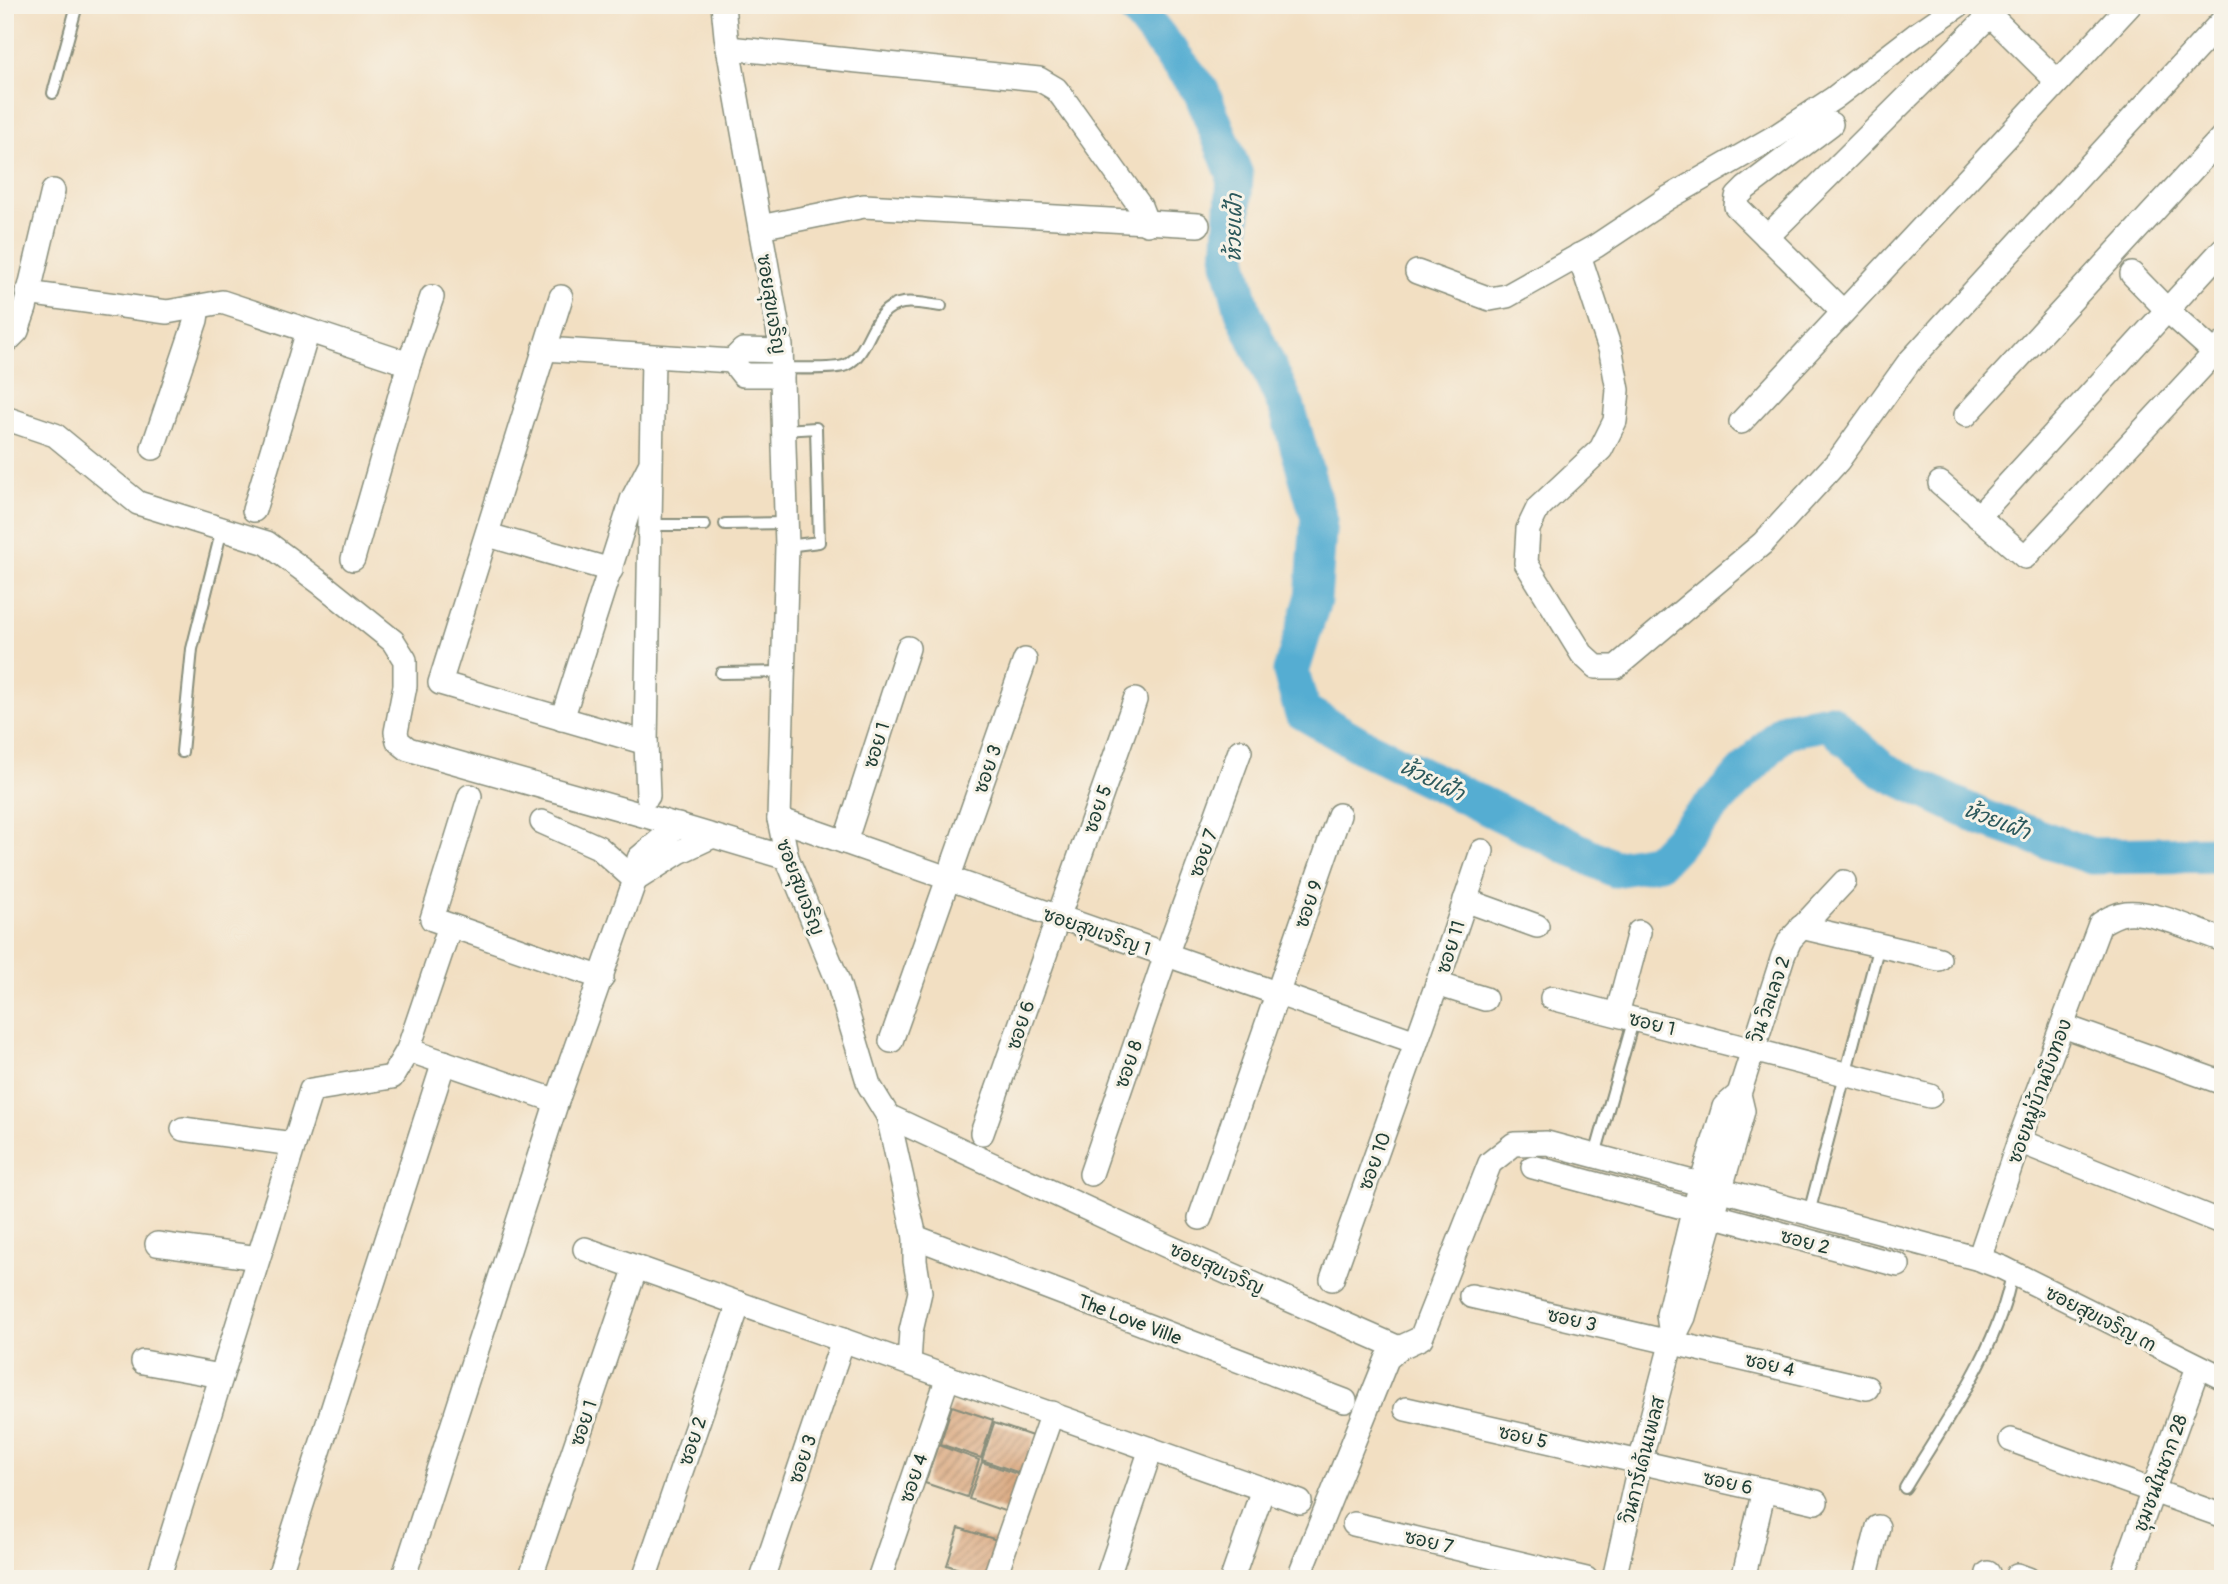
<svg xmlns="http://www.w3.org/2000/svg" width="2228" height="1584" viewBox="0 0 2228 1584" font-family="Pangolin,'Playpen Sans Thai',sans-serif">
<defs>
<pattern id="building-hatch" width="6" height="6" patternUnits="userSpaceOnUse" patternTransform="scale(1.75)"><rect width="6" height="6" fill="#ddad86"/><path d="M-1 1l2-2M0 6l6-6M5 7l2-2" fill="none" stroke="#b38e6e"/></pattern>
</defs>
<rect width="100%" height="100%" fill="#f7f3e8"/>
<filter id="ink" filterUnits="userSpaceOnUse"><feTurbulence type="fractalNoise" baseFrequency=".0143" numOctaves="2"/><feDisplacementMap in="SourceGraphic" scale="14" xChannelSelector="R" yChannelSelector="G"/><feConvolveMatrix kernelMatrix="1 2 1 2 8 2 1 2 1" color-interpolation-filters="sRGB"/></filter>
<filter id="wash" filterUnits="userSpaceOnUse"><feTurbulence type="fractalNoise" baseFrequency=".00686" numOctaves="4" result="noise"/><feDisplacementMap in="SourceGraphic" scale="28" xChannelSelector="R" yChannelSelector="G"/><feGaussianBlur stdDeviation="1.57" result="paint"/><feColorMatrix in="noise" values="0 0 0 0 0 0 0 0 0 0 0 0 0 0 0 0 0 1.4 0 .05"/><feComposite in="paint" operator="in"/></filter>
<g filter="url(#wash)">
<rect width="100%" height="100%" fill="#f2dfc2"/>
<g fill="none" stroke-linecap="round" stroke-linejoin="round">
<path stroke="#54add2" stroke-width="37" d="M1133,5L1201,91L1235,175L1230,262L1243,311L1287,408L1319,518L1313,600L1291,672L1302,711L1362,746L1615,869L1659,861L1785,730L1829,722L1881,769L1981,817L2091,856L2223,854"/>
</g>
<g id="blocks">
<g fill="url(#building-hatch)">
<path d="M952,1406L993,1420L981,1458L940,1444Z"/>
<path d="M994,1423L1035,1437L1023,1474L982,1460Z"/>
<path d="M938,1445L979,1460L967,1497L925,1483Z"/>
<path d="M982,1462L1023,1476L1010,1513L969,1499Z"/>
<path d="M959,1528L1000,1541L988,1579L947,1565Z"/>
</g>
</g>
</g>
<g filter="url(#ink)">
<use href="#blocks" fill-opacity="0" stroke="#888e7b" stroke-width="2"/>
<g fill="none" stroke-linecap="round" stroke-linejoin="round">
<g stroke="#888e7b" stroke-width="14">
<g id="service">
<path d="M53,93L77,5"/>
<path d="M781,368C795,368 836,370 846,365C873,351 869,308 903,303C915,301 929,305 941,306"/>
<path d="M784,430L816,428L819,542L787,546"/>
<path d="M725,524L787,523"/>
<path d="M651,525H705"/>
<path d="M721,673L784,672"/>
<path d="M182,752L192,649L222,529"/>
<path d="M1595,1155L1634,1018"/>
<path d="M1809,1213L1879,945"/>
<path d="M1905,1488C1944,1423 1999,1349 2012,1273"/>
</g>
</g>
<g stroke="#888e7b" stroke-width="26">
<g id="minor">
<path d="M723,5L726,36L781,346L787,546L779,819L787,858L837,979L869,1085L888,1116L1167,1246L1399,1348"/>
<path d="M728,48L1039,79L1056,89L1063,98L1140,206L1147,224"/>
<path d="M1831,124L1746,188L1737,197L1736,206L1843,312"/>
<path d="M760,227L864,206L1198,225"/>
<path d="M1767,237L1990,15L2058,82"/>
<path d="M1579,255L1611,352L1618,390L1615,421L1601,449L1538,508L1528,529L1526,563L1582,654L1596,667H1616L1763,543L1838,461L1909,362L2223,20"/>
<path d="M1417,272L1490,299L1507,296L1596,246L1668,198L1776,136L1834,98L1917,34L1959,5"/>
<path d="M2132,274L2167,310L2215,353"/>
<path d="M27,293L167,312L222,302L409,364"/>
<path d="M561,297L440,683L646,743"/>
<path d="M5,343L17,331L25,308L53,191"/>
<path d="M544,349L732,361L743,375H782"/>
<path d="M732,361L743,350L781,351"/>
<path d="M1966,415L2223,136"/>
<path d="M5,418L55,435L138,503L267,543L322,584L393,641L405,660V686L396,732L398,741L408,749L646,816L787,858"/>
<path d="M1741,422L2130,5"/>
<path d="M153,448L196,320L198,307"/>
<path d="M1940,483L2025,557L2223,344"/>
<path d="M254,510L308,331"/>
<path d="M1978,517L2223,249"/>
<path d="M488,535L611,570"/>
<path d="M353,559L409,364L432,297"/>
<path d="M562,719L632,500L649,467"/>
<path d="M470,796L432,919L602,978"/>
<path d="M648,796L646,743L653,358"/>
<path d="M779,819L1416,1042"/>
<path d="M845,842L908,648"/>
<path d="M635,880L679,852L713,836"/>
<path d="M635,880L639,858L678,825"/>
<path d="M1465,900L1537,926"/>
<path d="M1801,927L1939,959"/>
<path d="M1437,984L1485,999"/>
<path d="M1552,998L1930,1096"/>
<path d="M1617,1014L1639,932"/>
<path d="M2063,1026L2223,1083"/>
<path d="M891,1041L1025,660"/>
<path d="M408,1050L557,1101"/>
<path d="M1739,1094L1724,1107L1693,1212L1668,1315L1672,1341L1684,1317L1743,1111L1739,1094L1783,956L1790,940L1844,882"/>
<path d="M888,1116L915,1237V1261L920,1292L911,1331L909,1363"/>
<path d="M183,1129L293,1144"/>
<path d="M982,1133L1135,700"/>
<path d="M2019,1141L2223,1223"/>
<path d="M1533,1167L1898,1265"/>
<path d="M1091,1174L1166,955L1240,751"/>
<path d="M1200,1218L1339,815"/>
<path d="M915,1237L1345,1401"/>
<path d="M157,1244L258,1258"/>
<path d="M585,1249L1300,1502"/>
<path d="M1979,1259L2019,1141L2100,924C2108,919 2116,914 2126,913C2153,910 2196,931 2223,940"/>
<path d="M1332,1279L1437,984L1482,851"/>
<path d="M1471,1296L1867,1388"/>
<path d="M143,1362L221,1376"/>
<path d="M1406,1409L1816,1502"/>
<path d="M2011,1440L2223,1516"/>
<path d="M1354,1524L1586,1579"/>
<path d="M2017,1575L2028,1579"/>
<path d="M158,1579L311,1090L392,1077L408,1050L450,926"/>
<path d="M278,1579L444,1062"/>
<path d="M403,1579L557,1101L635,880L598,847L542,822"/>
<path d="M530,1579L636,1267"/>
<path d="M644,1579L739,1303"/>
<path d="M762,1579L843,1340"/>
<path d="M879,1579L948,1377"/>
<path d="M994,1579L1052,1413"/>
<path d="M1107,1579L1151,1449"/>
<path d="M1232,1579L1263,1489"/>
<path d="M1300,1579L1302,1569L1387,1359L1399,1348L1421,1338L1490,1163L1514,1144L1547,1143L1979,1259L2003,1268L2223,1378"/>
<path d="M1614,1579L1640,1462L1672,1341"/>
<path d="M1743,1579L1764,1490"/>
<path d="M1865,1579L1878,1527"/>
<path d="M1987,1579L1988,1573"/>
<path d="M2121,1579L2198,1367"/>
</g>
</g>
<use href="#service" stroke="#fff" stroke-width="10"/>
<use href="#minor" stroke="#fff" stroke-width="23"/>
</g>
</g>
<g text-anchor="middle" stroke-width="6" stroke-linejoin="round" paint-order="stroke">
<g font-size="19" fill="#1f3d34" stroke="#f7f3e8">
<text transform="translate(772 304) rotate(81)" y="7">ซอยสุขเจริญ</text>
<text transform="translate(876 745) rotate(-72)" y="7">ซอย 1</text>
<text transform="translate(987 769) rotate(-71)" y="7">ซอย 3</text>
<text transform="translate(1097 809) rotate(-71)" y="7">ซอย 5</text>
<text transform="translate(1203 853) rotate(-70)" y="7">ซอย 7</text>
<text transform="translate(801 887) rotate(69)" y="7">ซอยสุขเจริญ</text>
<text transform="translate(1308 904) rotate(-71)" y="7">ซอย 9</text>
<text transform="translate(1097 931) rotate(19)" y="7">ซอยสุขเจริญ 1</text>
<text transform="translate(1450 947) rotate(-72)" y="7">ซอย 11</text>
<text transform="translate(1769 999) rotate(-71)" y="7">วิน วิลเลจ 2</text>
<text transform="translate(1652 1023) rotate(14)" y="7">ซอย 1</text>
<text transform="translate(1020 1025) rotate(-71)" y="7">ซอย 6</text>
<text transform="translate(1128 1064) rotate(-71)" y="7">ซอย 8</text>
<text transform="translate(2039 1091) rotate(-70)" y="7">ซอยหมู่บ้านบึงทอง</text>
<text transform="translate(1374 1161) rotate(-70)" y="7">ซอย 10</text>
<text transform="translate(1805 1241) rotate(15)" y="7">ซอย 2</text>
<text transform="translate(1217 1268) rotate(24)" y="7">ซอยสุขเจริญ</text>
<text transform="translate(2101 1318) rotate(27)" y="7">ซอยสุขเจริญ ๓</text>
<text transform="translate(1130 1319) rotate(21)" y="7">The Love Ville</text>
<text transform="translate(1572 1319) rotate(13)" y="7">ซอย 3</text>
<text transform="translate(1770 1364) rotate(13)" y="7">ซอย 4</text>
<text transform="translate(583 1423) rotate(-71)" y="7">ซอย 1</text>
<text transform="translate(1523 1436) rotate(13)" y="7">ซอย 5</text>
<text transform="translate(692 1441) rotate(-71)" y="7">ซอย 2</text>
<text transform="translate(802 1459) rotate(-71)" y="7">ซอย 3</text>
<text transform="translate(1642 1460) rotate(-76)" y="7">วินการ์เด้นเพลส</text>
<text transform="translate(2160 1473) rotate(-70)" y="7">ชุมชนในชาก 28</text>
<text transform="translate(913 1478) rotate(-71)" y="7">ซอย 4</text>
<text transform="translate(1728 1482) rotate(13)" y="7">ซอย 6</text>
<text transform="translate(1429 1541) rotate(13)" y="7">ซอย 7</text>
</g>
<g font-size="21" font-style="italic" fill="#2c595c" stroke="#f7f3e8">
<text transform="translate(1234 228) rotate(-89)" y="7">ห้วยเฝ้า</text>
<text transform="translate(1432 780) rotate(26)" y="7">ห้วยเฝ้า</text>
<text transform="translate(1997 821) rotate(21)" y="7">ห้วยเฝ้า</text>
</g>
</g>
<rect width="2228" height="1584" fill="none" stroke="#f7f3e8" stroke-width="28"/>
</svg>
